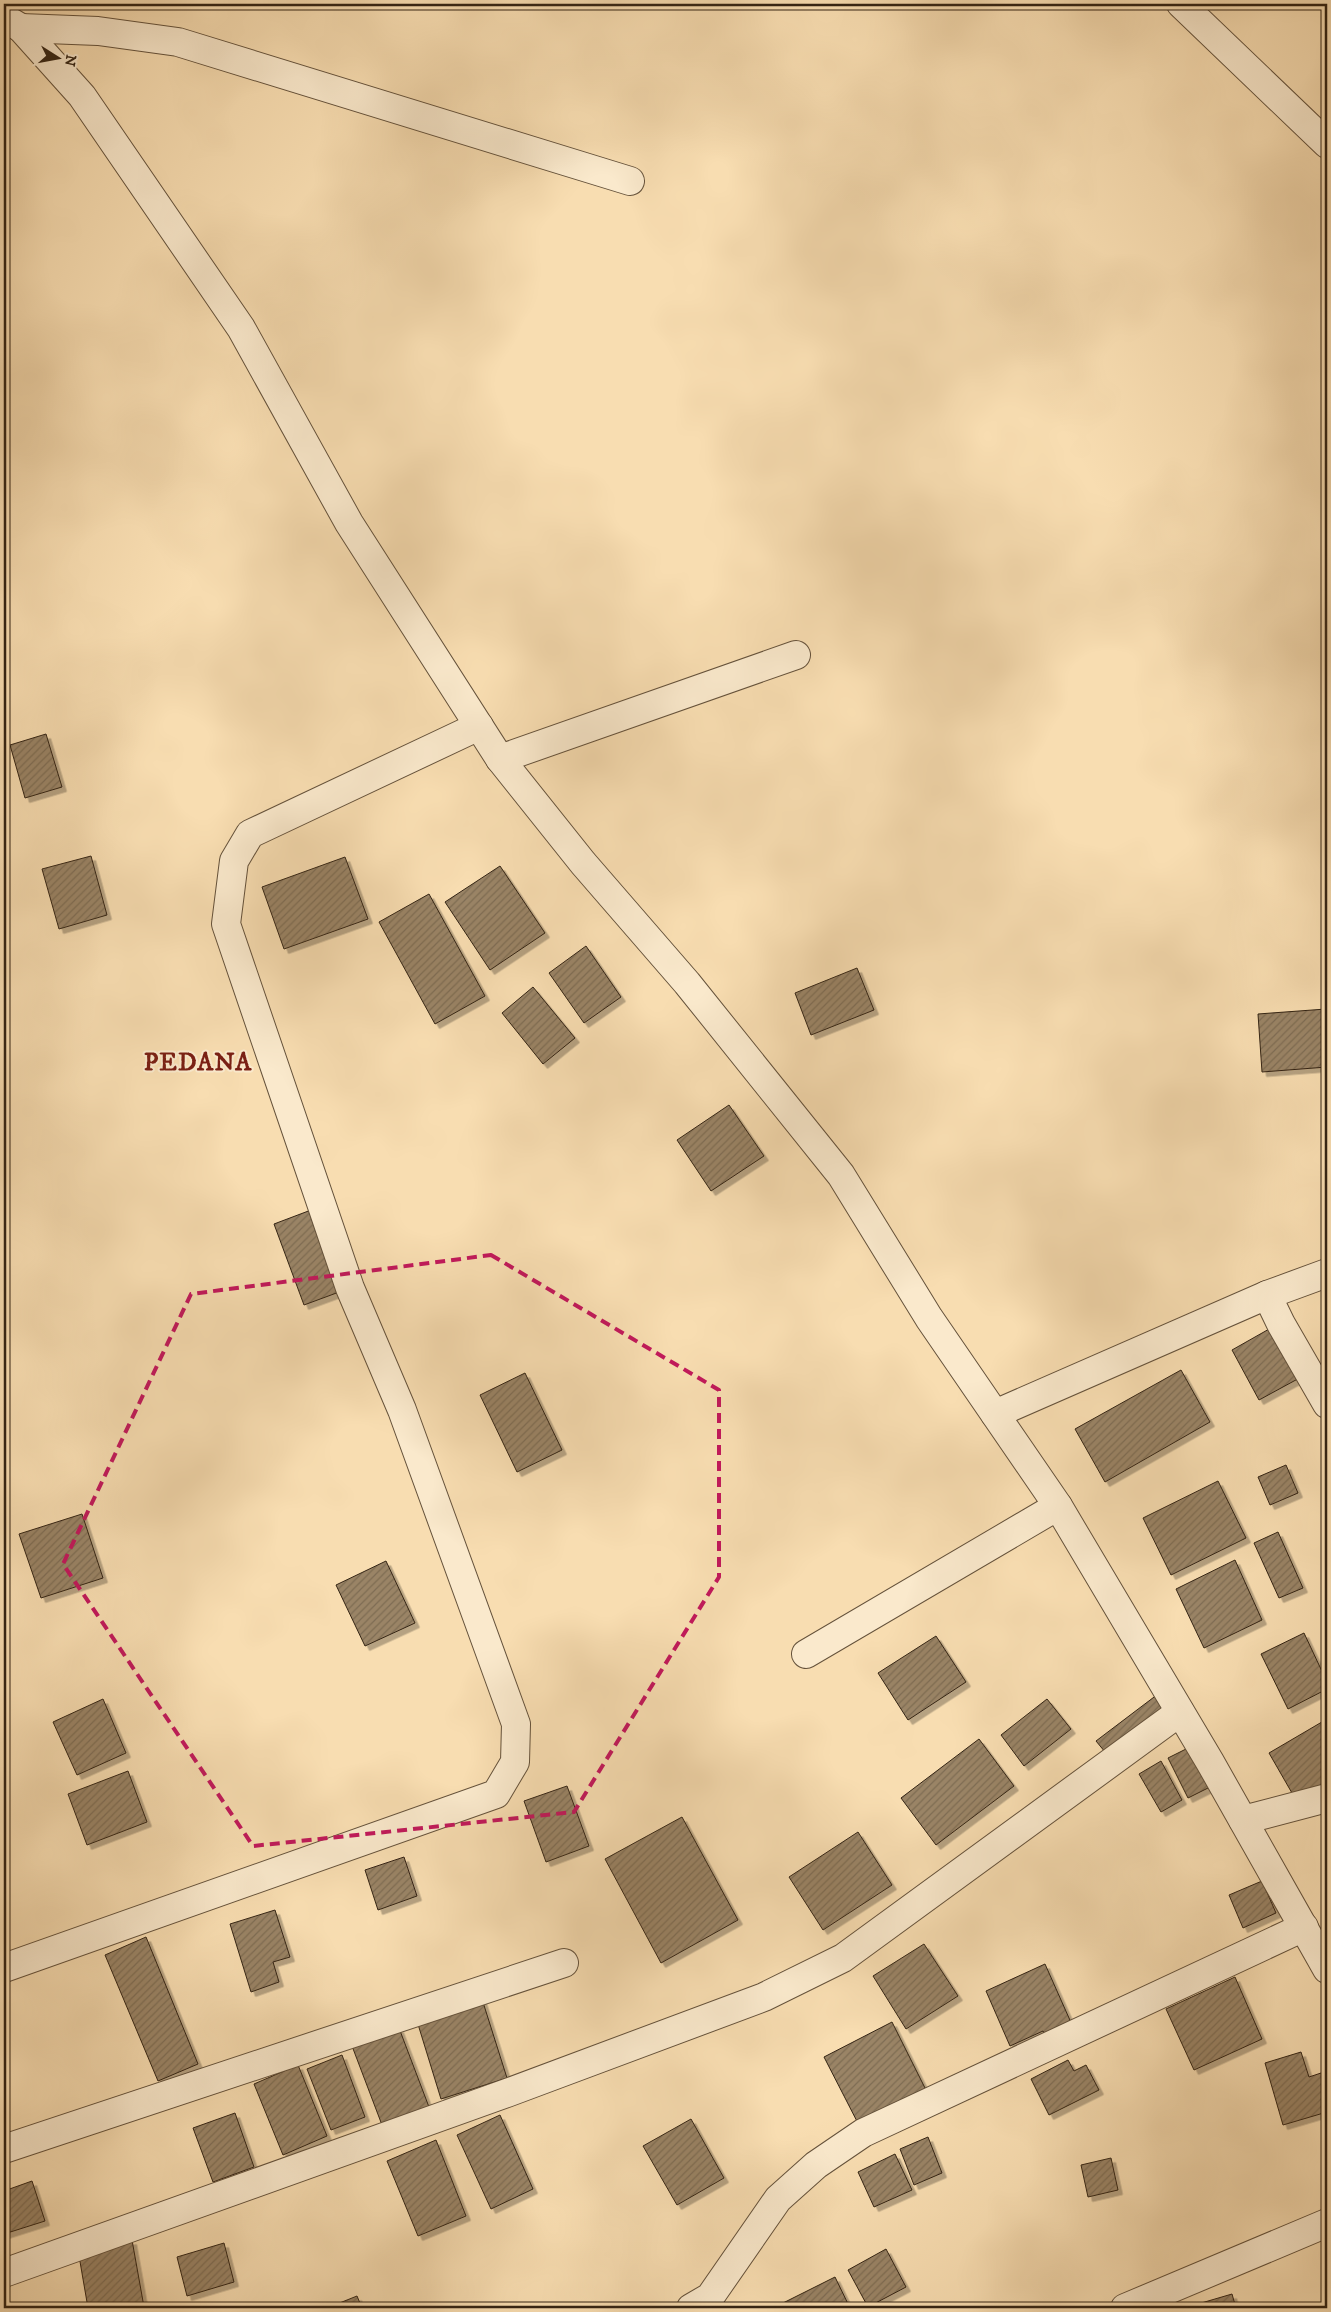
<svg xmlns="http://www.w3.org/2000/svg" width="1331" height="2312" viewBox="0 0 1331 2312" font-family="'IM FELL DW Pica',serif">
<defs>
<pattern id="building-hatch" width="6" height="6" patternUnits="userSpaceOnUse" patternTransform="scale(1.25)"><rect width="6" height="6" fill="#9a8466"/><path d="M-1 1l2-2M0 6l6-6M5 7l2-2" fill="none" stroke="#7e6c53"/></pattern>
<filter id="shadow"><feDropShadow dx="4.5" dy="4.5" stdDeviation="0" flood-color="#0004"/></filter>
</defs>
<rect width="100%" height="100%" fill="#f8ddb1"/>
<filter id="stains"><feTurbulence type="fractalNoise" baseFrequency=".004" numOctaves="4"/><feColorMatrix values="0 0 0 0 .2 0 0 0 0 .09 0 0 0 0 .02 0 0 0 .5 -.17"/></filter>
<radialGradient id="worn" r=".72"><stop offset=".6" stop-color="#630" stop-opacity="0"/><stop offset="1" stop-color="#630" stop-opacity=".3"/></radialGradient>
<g fill="url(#building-hatch)" stroke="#342414" filter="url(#shadow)">
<path d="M46,734L62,787L25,798L10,745Z"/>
<path d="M91,856L107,915L59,929L42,869Z"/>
<path d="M345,857L368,919L284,949L262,887Z"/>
<path d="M500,866L545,933L490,970L445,902Z"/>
<path d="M429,894L485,996L435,1024L379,922Z"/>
<path d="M586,946L621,997L584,1023L549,973Z"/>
<path d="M857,968L874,1010L811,1035L795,993Z"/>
<path d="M533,987L575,1038L543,1064L502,1013Z"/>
<path d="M1326,1009L1327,1067L1262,1072L1258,1014Z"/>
<path d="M729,1105L764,1156L711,1191L677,1140Z"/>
<path d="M319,1207L350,1288L304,1305L274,1224Z"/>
<path d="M1278,1324L1305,1375L1259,1400L1232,1350Z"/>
<path d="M1181,1370L1210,1422L1105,1482L1075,1429Z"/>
<path d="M525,1373L562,1450L517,1472L480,1395Z"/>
<path d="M1286,1465L1298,1493L1270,1505L1258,1477Z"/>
<path d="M1218,1481L1246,1538L1171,1575L1143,1518Z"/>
<path d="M82,1514L103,1578L41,1598L19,1534Z"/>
<path d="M1278,1532L1303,1588L1279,1598L1254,1543Z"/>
<path d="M1235,1560L1262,1620L1204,1648L1176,1589Z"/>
<path d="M386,1561L415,1623L365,1646L336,1585Z"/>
<path d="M1304,1633L1327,1682V1689L1288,1709L1261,1654Z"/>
<path d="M936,1636L966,1682L908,1720L878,1673Z"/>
<path d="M1162,1691L1180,1715L1115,1764L1096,1741Z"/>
<path d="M103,1699L126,1753L77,1775L53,1722Z"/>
<path d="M1047,1699L1071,1729L1024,1766L1001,1735Z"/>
<path d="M1327,1719V1782L1296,1800L1269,1753Z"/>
<path d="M979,1739L1014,1786L936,1845L901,1798Z"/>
<path d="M1196,1744L1216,1784L1188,1798L1168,1758Z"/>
<path d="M1161,1761L1182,1800L1161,1812L1139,1774Z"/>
<path d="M128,1771L147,1822L87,1845L68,1794Z"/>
<path d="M567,1786L589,1846L546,1862L524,1801Z"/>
<path d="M682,1817L738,1920L661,1963L605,1859Z"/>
<path d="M858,1832L892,1885L823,1930L789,1877Z"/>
<path d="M404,1857L417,1896L378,1910L365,1870Z"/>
<path d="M1262,1881L1276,1913L1243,1928L1229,1895Z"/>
<path d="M275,1910L290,1957L273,1962L279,1982L251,1992L230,1924Z"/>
<path d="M146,1937L198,2064L158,2081L105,1955Z"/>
<path d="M924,1944L958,1996L906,2029L873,1976Z"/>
<path d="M1045,1964L1073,2027L1047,2039L1043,2031L1010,2046L986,1991Z"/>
<path d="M1235,1977L1262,2039L1194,2070L1166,2009Z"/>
<path d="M482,1999L507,2078L441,2099L417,2021Z"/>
<path d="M892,2022L930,2098L863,2133L824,2057Z"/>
<path d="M399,2028L429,2107L382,2125L352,2046Z"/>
<path d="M1301,2052L1309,2077L1327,2071V2112L1283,2125L1265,2063Z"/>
<path d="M342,2055L365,2117L331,2130L307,2069Z"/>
<path d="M1068,2060L1074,2071L1086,2065L1099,2090L1049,2115L1031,2079Z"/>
<path d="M298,2065L327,2136L283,2155L254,2084Z"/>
<path d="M235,2113L254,2167L213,2182L193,2128Z"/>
<path d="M500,2115L533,2189L491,2209L457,2135Z"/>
<path d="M691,2119L724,2178L677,2205L643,2146Z"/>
<path d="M928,2137L942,2173L914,2185L900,2149Z"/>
<path d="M436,2140L466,2216L418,2236L387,2161Z"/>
<path d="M895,2154L912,2190L874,2207L858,2172Z"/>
<path d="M1111,2158L1118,2190L1088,2197L1081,2165Z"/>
<path d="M32,2181L45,2221L4,2234V2191Z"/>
<path d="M132,2240L144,2307L88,2308L78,2250Z"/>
<path d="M224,2243L234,2282L187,2296L177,2257Z"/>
<path d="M886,2249L906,2287L868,2307L848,2270Z"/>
<path d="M835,2277L850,2308H783L781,2304Z"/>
<path d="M1232,2294L1236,2308H1192L1191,2306Z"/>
<path d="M357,2296L362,2308H327Z"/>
</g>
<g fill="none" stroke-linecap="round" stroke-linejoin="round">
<g stroke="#65523b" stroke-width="30">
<g id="minor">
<path d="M1181,4L1327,144"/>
<path d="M4,18L21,28L82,96L241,328L349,523L500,759L583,863L687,983L841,1175L929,1318L1058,1506L1210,1762L1327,1969"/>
<path d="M21,28L98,31L178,42L630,181"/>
<path d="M500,759L796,655"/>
<path d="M1267,1295L1327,1273"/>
<path d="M995,1414L1267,1295L1281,1324L1327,1404"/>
<path d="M806,1654L1058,1506"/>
<path d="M1243,1820L1327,1798"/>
<path d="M4,1968L496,1794L515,1762L516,1724L402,1410L350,1288L226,924L234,861L250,834L479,726"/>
<path d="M4,2149L564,1963"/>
<path d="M4,2273L507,2093L764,1997L843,1958L1180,1712"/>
<path d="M691,2308L710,2297L778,2199L816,2165L863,2133L1304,1927"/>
<path d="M1125,2308L1327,2223"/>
</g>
</g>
<use href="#minor" stroke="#fae9cc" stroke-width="28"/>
</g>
<path fill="none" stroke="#c2185b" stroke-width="4" stroke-dasharray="10 6" stroke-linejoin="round" d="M491,1255L719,1390V1577L574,1812L253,1846L63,1564L191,1294Z"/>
<g text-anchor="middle" stroke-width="4" stroke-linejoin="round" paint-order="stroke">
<g font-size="25" font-weight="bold" letter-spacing="1" fill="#7a1f14" stroke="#fae9cc">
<text x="198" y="1070">PEDANA</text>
</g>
</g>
<rect width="1331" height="2312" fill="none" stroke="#f8ddb1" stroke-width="20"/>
<rect x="5" y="5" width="1321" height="2302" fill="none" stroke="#342414" stroke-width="2.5"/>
<rect x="10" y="10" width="1311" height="2292" fill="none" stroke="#342414"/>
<g transform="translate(58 58) rotate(101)" stroke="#fae9cc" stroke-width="4" paint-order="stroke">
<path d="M0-4L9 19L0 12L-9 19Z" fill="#342414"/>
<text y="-8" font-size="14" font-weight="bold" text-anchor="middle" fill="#342414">N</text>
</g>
<rect width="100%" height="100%" filter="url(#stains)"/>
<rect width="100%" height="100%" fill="url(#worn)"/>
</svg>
